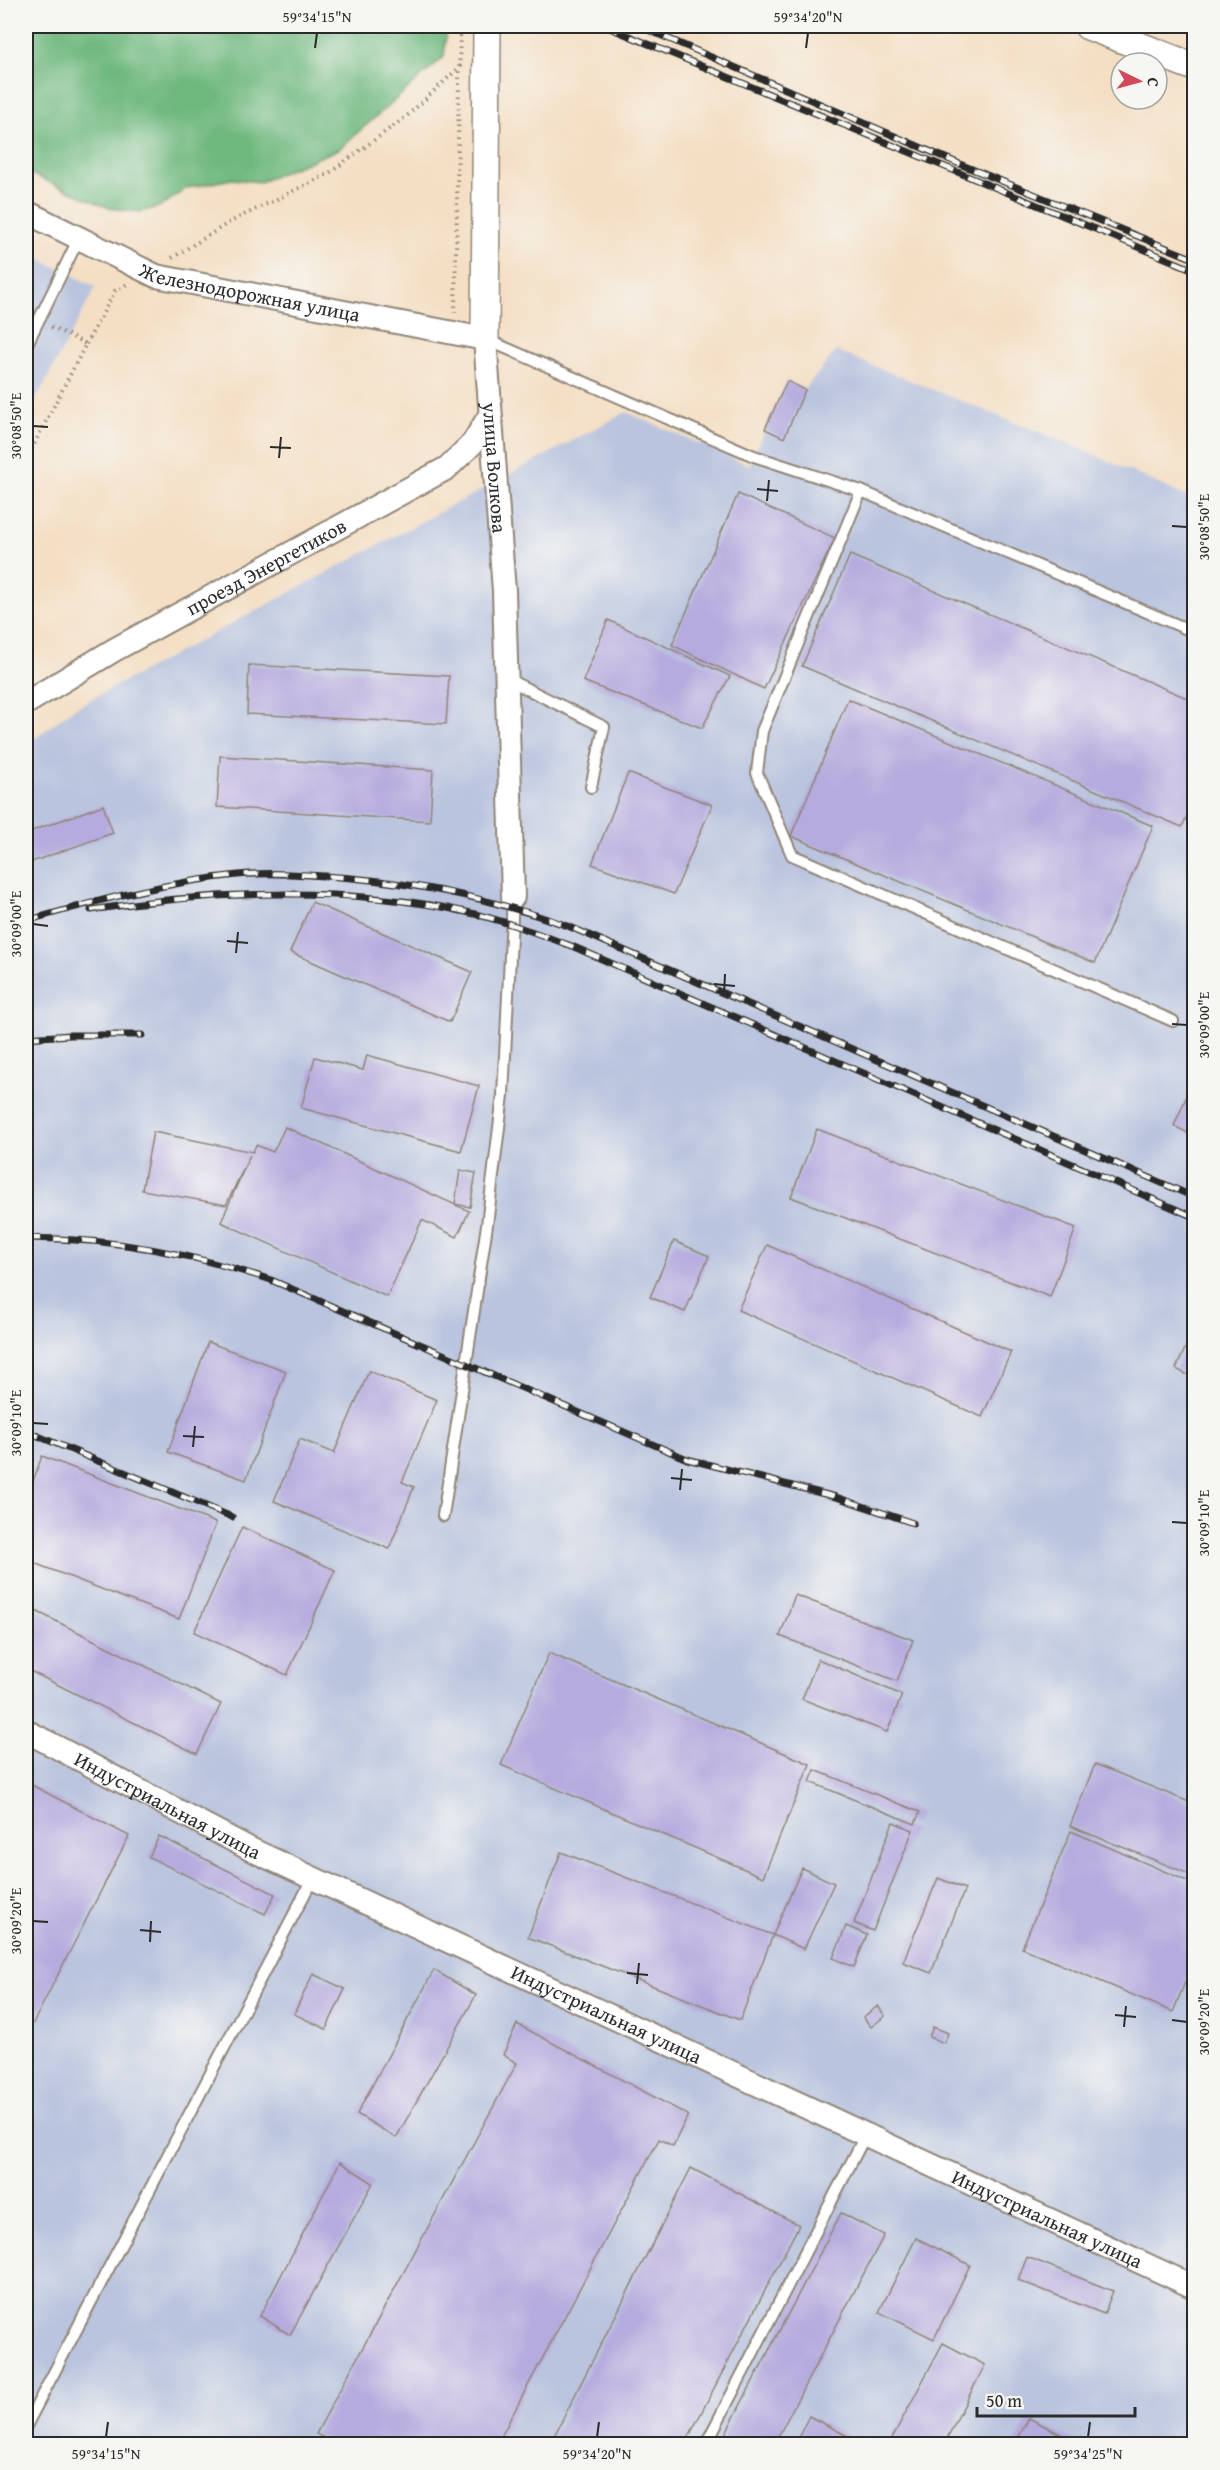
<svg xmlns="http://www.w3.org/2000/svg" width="1220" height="2470" viewBox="0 0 1220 2470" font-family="'Gentium Book Plus',serif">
<rect width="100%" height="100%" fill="#f6f6f2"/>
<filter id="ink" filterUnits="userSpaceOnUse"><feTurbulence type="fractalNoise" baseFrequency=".0167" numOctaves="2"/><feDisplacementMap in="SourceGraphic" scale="12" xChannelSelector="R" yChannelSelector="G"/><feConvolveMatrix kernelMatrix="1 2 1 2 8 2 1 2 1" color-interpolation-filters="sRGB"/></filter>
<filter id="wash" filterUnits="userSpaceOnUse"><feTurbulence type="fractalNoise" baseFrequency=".008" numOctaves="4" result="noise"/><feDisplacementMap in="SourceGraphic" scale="24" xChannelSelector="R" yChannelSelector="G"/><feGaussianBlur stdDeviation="1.35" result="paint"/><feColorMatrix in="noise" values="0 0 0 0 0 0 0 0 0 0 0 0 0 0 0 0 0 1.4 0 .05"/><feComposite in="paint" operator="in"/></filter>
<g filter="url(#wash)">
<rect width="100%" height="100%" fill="#f4dfc4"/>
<g fill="#bac4de">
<path d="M26,252L96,287L26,418Z"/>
<path d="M836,351L1084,450L1194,500V2444H26V745L73,709L626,412L749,465L787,381L805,389Z"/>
</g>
<path fill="#6eb87e" stroke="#4c7254" stroke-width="1.5" d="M26,26H447L444,57L339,149L260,182L232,179L187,188L161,206L140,212L109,208L26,172Z"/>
<g id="blocks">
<g fill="#b6abde">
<path d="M787,381L805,390L784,438L765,429Z"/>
<path d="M738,494L835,538L764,689L672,645Z"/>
<path d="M850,555L1194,701V799L1182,827L802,666Z"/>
<path d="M608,620L730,676L702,728L583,681Z"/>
<path d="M249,665L449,676L446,724L247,714Z"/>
<path d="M848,699L1153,826L1095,963L791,836Z"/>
<path d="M220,756L433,770L430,821L217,807Z"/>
<path d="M628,773L712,805L674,894L592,864Z"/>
<path d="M103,805L113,833L26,864V833Z"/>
<path d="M312,902L472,972L450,1022L290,952Z"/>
<path d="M367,1055L479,1086L461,1151L301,1108L315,1057L363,1070Z"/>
<path d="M1194,1079V1136L1174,1126Z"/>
<path d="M285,1127L469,1211L457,1237L422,1220L387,1297L221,1222L250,1155L226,1205L142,1190L153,1132L253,1152L256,1145L273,1152Z"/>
<path d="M817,1129L1076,1228L1050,1297L791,1197Z"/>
<path d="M460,1170L476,1173L470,1207L455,1204Z"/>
<path d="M674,1241L709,1256L685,1312L650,1297Z"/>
<path d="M767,1245L1011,1352L982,1417L738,1310Z"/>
<path d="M1194,1328V1378L1176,1369Z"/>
<path d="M208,1342L286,1371L246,1480L168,1452Z"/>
<path d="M369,1371L437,1400L402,1482L414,1487L389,1549L274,1501L300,1439L334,1453Z"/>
<path d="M42,1456L216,1523L179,1619L26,1560V1501Z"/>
<path d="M242,1527L335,1570L287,1675L194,1632Z"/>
<path d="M795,1595L913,1640L897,1681L780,1636Z"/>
<path d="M26,1606L221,1704L197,1754L26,1669Z"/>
<path d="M549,1653L810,1764L763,1877L501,1765Z"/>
<path d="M818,1659L902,1695L887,1732L802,1699Z"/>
<path d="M1095,1764L1194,1804V1876L1070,1826Z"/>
<path d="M815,1770L920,1812L915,1824L810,1782Z"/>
<path d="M26,1782L129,1836L26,2037Z"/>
<path d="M893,1822L913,1830L873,1931L854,1923Z"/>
<path d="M1071,1831L1194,1884V1960L1173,2012L1022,1948Z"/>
<path d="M159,1836L275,1894L265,1914L149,1857Z"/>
<path d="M561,1852L773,1935L802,1868L834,1883L804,1949L773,1935L740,2020L528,1937Z"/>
<path d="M938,1878L965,1889L931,1973L903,1962Z"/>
<path d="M846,1926L867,1935L854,1967L833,1958Z"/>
<path d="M434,1970L476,1995L396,2138L357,2114Z"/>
<path d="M313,1974L345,1989L326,2029L294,2014Z"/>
<path d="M878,2006L885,2016L871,2027L863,2017Z"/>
<path d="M517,2024L688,2115L673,2146L659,2139L497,2444H336L316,2434L517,2063L503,2055Z"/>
<path d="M933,2027L948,2033L944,2043L929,2037Z"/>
<path d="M340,2162L373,2183L290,2335L260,2316Z"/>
<path d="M691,2168L799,2225L685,2444H550Z"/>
<path d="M841,2213L884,2235L774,2444H720Z"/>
<path d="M916,2238L970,2265L934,2339L879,2312Z"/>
<path d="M1027,2257L1113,2291L1104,2314L1018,2280Z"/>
<path d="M943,2343L985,2365L944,2444H889Z"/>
<path d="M809,2416L863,2444H795Z"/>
<path d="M1029,2418L1080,2444H1015Z"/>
</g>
</g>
</g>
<g filter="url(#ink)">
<use href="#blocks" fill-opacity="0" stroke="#908578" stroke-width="1.5"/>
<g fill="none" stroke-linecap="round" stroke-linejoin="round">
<g stroke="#908578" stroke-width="14">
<g id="service">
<path d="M485,339L754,456L861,491L1194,632"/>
<path d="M26,346L79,238"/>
<path d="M861,491L762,731L757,773L792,855L1173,1021"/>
<path d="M507,679L604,727L591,787"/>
<path d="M443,1516L487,1225L503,1095L513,897"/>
<path d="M26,2426L313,1878"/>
<path d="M706,2444L866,2134"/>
</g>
</g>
<g stroke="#908578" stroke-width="26">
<g id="minor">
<path id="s1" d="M26,212L156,276L485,339L504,591L513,897"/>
<path id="s2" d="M26,703L114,650L447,468L473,443L490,415"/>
<path id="s3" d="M26,1731L250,1849L1194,2287"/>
</g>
</g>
<g stroke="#908578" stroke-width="30">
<g id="tertiary">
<path d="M1088,26L1194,67"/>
<path d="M485,339L487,26"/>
</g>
</g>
<g stroke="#908578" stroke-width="4" stroke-dasharray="1.5 4.5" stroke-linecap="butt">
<path d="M172,258L230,222L328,174L407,116L464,63"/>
<path d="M455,313L460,26"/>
<path d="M86,344L115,291L127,284"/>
<path d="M26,460L86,344L50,326"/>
</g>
<use href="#service" stroke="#fff" stroke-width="10"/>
<use href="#minor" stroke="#fff" stroke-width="22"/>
<use href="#tertiary" stroke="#fff" stroke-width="27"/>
<g stroke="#2b2b2b" stroke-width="7">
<g id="rail">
<path d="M605,26L1194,270"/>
<path d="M639,26L962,165L1194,259"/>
<path d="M91,910C209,891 349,886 466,912C503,920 539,934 574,947L1194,1217"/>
<path d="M26,921C96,901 165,882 238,875C266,872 296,874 324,876C409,881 488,897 568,926L1194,1197"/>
<path d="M26,1038L70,1035H142"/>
<path d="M26,1238C117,1239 185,1252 271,1280L687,1459L836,1497L913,1523"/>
<path d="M26,1431L232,1517"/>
</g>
</g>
<use href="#rail" stroke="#f6f6f2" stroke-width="4.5" stroke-dasharray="14" stroke-linecap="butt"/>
</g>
</g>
<path fill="none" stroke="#2b2b2b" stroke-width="2" d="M315,48L317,33M806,48L808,33M33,426L48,427M270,447L291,448M279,458L281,437M757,489L778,491M767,501L769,480M1172,526L1187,527M33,924L48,926M227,941L248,943M236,953L238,932M714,984L735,986M724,995L725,974M1172,1024L1187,1025M33,1423L48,1424M183,1436L204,1437M193,1447L195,1426M671,1478L692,1480M680,1490L682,1469M1172,1522L1187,1523M33,1921L48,1922M140,1930L161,1932M150,1942L151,1921M627,1973L648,1975M637,1984L639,1963M1115,2015L1136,2017M1172,2020L1187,2022M1124,2027L1126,2006M106,2437L108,2422M597,2437L599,2422M1088,2437L1090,2422"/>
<g text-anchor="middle" stroke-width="5" stroke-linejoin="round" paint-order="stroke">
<g font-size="20" fill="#2b2b2b" stroke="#f6f6f2">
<text dy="7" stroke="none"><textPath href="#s1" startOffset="240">Железнодорожная улица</textPath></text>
<text dy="7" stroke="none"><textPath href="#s1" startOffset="609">улица Волкова</textPath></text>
<text dy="7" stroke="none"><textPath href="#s2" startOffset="276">проезд Энергетиков</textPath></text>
<text dy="7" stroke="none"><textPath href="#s3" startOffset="160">Индустриальная улица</textPath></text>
<text dy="7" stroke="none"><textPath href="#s3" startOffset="646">Индустриальная улица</textPath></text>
<text dy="7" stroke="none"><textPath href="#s3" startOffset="1132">Индустриальная улица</textPath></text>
</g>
</g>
<rect width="1220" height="2470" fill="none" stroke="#f6f6f2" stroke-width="66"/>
<g transform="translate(1139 81) rotate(95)"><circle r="28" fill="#f6f6f2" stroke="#a5a5a2" stroke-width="1.5"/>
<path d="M0-4.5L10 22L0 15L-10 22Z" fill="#d1495b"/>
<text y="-9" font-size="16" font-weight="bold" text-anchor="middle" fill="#2b2b2b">С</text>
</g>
<path d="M977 2407v9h158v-9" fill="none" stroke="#2b2b2b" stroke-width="3"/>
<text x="986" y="2407" font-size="18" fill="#2b2b2b" stroke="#f6f6f2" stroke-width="4.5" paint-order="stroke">50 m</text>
<rect x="33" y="33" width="1154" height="2404" fill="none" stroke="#2b2b2b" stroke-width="2"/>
<g font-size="15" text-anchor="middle" fill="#2b2b2b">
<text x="317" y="22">59°34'15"N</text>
<text x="808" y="22">59°34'20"N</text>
<text transform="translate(16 426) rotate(-90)" y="5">30°08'50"E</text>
<text transform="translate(1204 527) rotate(-90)" y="5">30°08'50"E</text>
<text transform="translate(16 924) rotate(-90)" y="5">30°09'00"E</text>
<text transform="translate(1204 1025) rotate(-90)" y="5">30°09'00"E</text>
<text transform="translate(16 1423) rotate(-90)" y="5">30°09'10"E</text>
<text transform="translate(1204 1523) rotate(-90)" y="5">30°09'10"E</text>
<text transform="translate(16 1921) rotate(-90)" y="5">30°09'20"E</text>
<text transform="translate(1204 2022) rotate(-90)" y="5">30°09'20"E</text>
<text x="106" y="2459">59°34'15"N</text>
<text x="597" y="2459">59°34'20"N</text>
<text x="1088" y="2459">59°34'25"N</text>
</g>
</svg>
